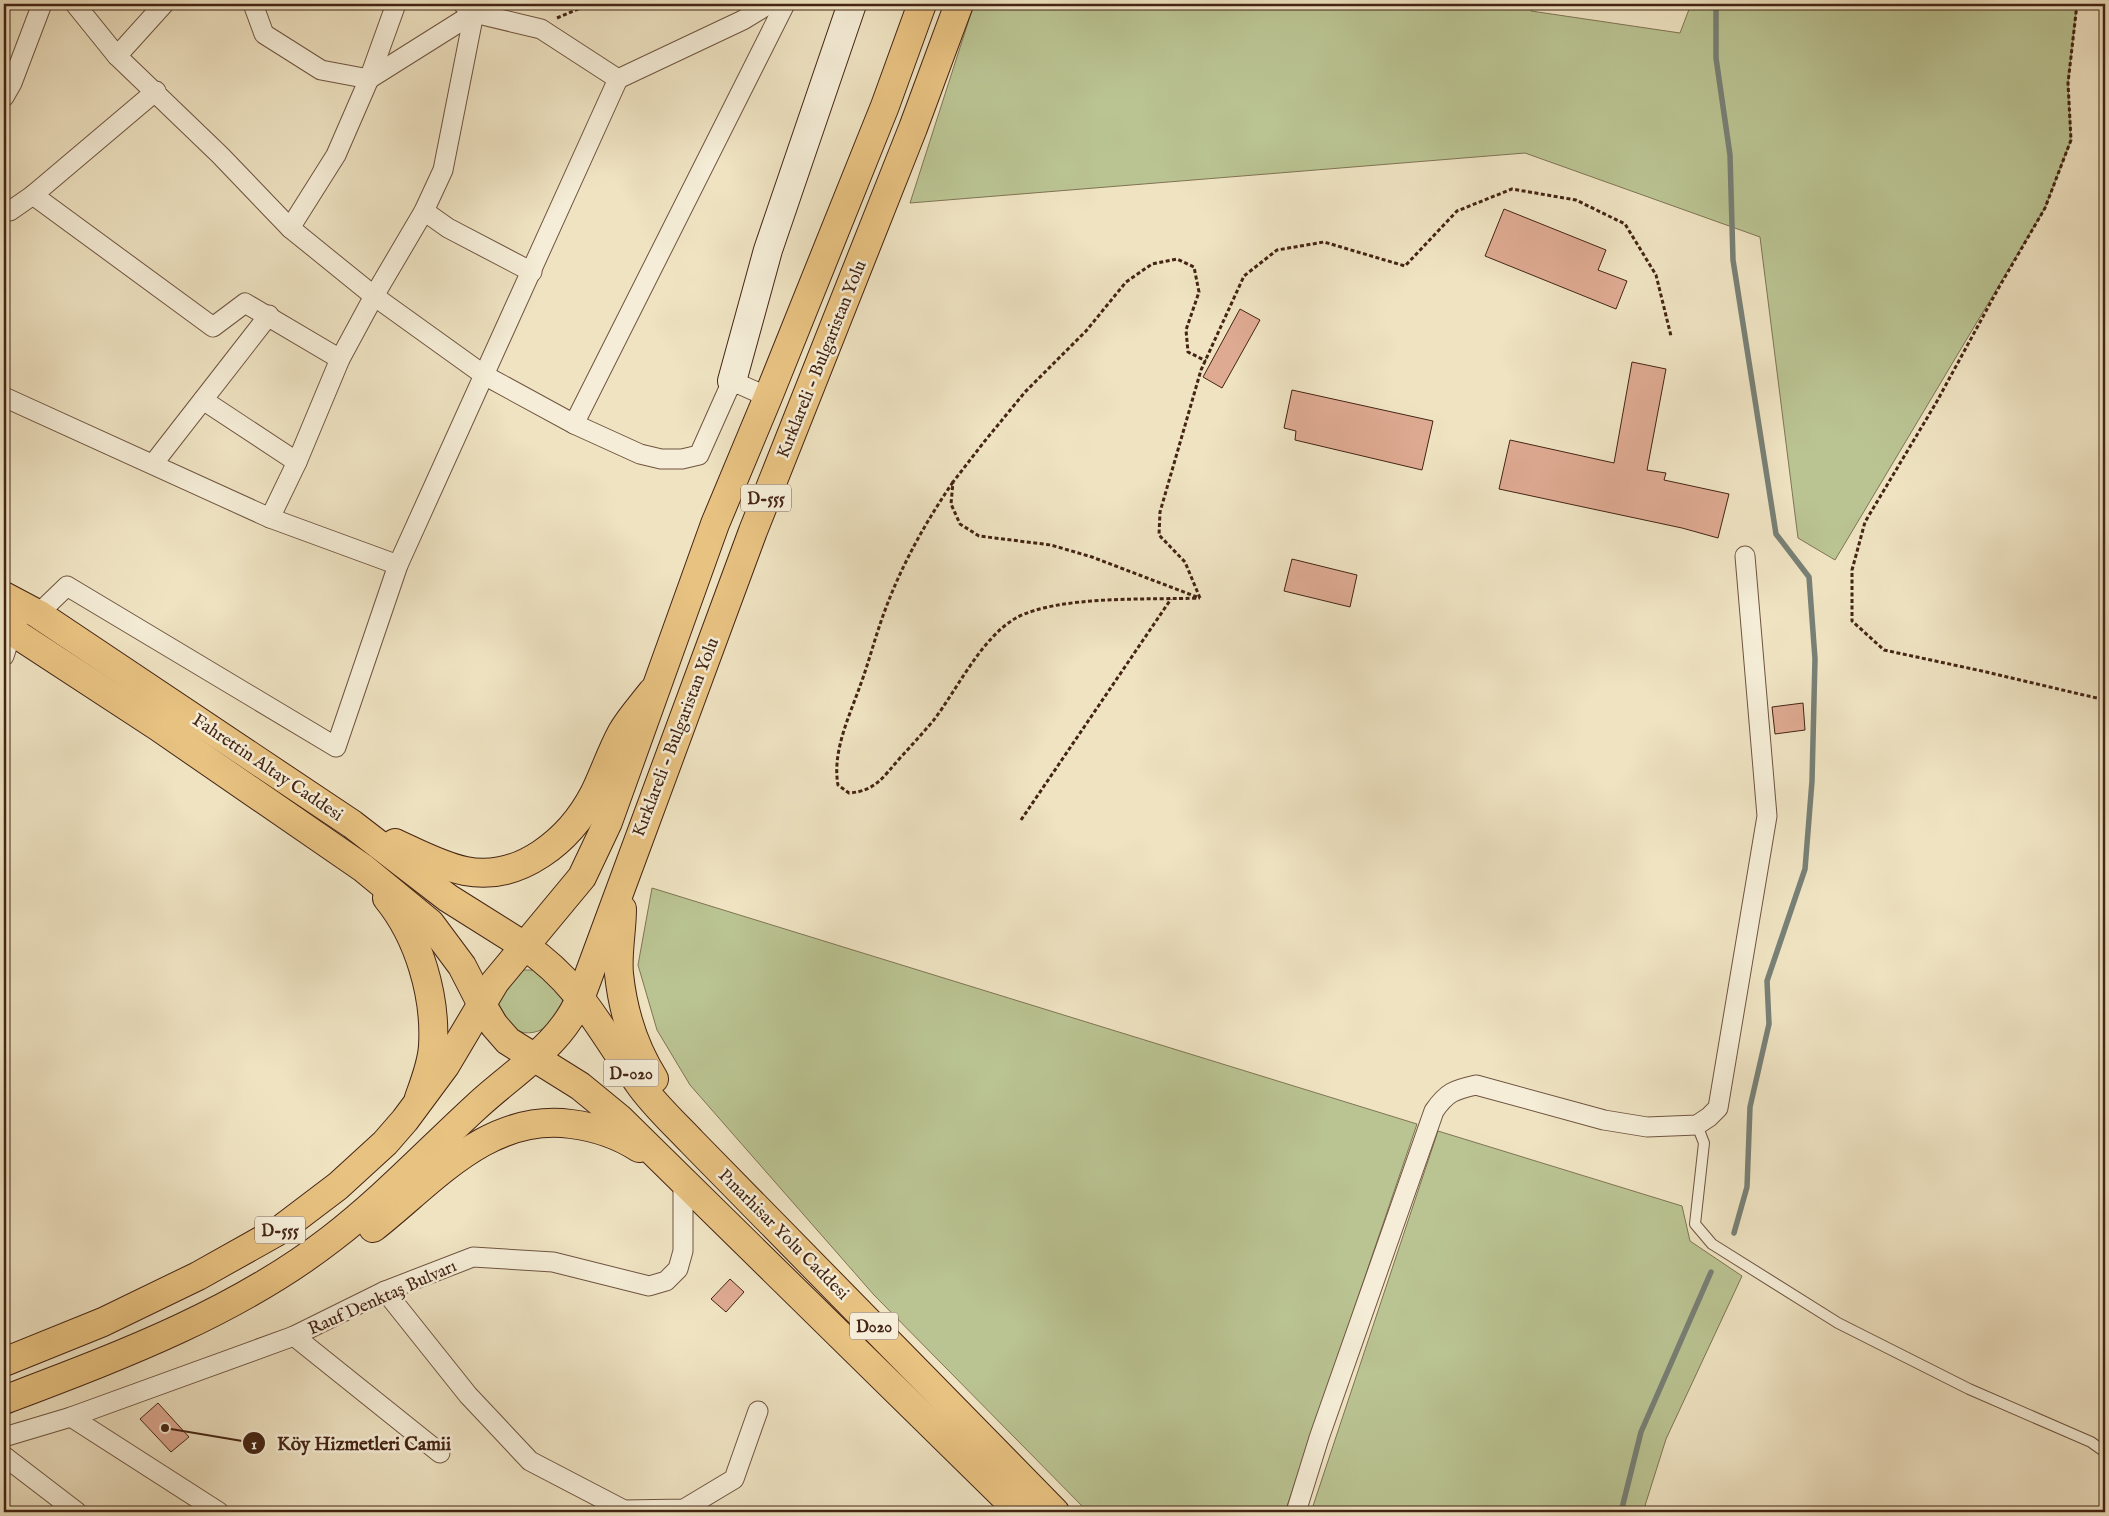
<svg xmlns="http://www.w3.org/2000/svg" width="2109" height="1516" viewBox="0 0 2109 1516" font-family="'IM FELL English',serif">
<rect width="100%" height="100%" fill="#efe3c2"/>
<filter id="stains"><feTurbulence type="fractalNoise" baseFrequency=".004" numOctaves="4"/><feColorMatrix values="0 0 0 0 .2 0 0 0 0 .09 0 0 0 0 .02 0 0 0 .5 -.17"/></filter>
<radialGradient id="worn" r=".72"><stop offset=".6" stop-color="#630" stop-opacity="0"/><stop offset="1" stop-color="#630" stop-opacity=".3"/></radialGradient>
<g fill="#bac392" stroke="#7f7453">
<path d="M974,4H1532L1531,11L1680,33L1691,4H2077L2068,83L2071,140L2045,208L1835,560L1798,538L1760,237L1525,153L910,203Z"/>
<path d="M652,888L1417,1124L1285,1512H1088L874,1295L690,1085L657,1030L638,965Z"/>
<path d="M524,970H535C542,976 554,982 559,990C577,1015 524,1057 502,1015C499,1010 496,1003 498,997C502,986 514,973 524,970Z"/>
<path d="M1438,1131L1682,1206L1690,1241L1742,1276L1666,1439L1643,1512H1311Z"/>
</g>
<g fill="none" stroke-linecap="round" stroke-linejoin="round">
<g stroke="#788076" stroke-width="5.5">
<path d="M1716,4V58L1730,155L1733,260L1776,534L1809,577L1815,659L1812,781L1805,869L1767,981L1769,1024L1750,1107L1747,1187L1734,1233"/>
<path d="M1621,1512L1641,1432L1711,1272"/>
</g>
</g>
<g fill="#deaa92" stroke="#442414">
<path d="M1504,209L1606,250L1598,270L1627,281L1616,309L1485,256Z"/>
<path d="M1240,309L1260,320L1222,388L1203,377Z"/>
<path d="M1632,362L1666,369L1647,470L1666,473L1664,480L1729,494L1718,538L1682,528L1499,489L1510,440L1614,463Z"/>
<path d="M1292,390L1433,421L1422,470L1295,440L1296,431L1284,428Z"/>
<path d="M1292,559L1357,575L1350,607L1284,591Z"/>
<path d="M1803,703L1805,730L1775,734L1772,707Z"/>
<path d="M730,1279L744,1292L726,1312L711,1299Z"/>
<path d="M158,1403L189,1437L171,1452L140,1419Z"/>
</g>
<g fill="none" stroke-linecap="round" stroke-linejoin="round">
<g stroke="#6f5440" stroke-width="12">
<path id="lane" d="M1697,1125L1704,1143L1695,1224L1712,1244L1838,1323L1969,1389L2091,1442L2105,1452"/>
</g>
<g stroke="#6f5440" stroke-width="21">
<g id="street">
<path d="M75,4L117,56L220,155L290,228L374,296L484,375L574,424L640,454L661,459H682L699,455L732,381L768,397"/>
<path d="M253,4L264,34L321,70L369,79L474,13L541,29L618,79L743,20L769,4"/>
<path d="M117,56L164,4"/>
<path d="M4,97L12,83L42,4"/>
<path d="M33,195L213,327L245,303L340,359"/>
<path d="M4,208L10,211L33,195L156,91"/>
<path d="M424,211L448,228L532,272"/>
<path d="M290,228L336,155L369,79L396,4"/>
<path d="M4,397L270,518L398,565"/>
<path d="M203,400L297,462"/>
<path d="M574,424L785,4"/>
<path d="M153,464L269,315"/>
<path d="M270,518L297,462L340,359L374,296L424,211L443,170L474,13L463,4"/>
<path d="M38,614L67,586L336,747L398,565L618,79"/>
<path d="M4,656L12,631L17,623"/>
<path d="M385,1291L468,1395L530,1461L624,1510L684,1509L734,1479L758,1411"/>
<path d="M294,1336L440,1453"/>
<path d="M71,1417L219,1512"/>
<path d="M4,1437L71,1417L294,1336L385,1291L473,1257L553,1262L649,1286L666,1281L678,1269L683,1251V1179"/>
<path d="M4,1456L77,1512"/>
<path d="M1296,1512L1319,1438L1434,1111C1447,1092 1454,1090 1476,1085L1604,1120L1647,1127L1697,1125L1709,1117L1718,1108L1767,816L1745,556"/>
</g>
</g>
<g stroke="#442414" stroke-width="30">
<path id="secondary" d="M732,381L768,250L852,4"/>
</g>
<g stroke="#442414" stroke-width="30">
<g id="primary">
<path d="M4,596L38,614L352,824L448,898L526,947"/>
<path d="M4,626L157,726L363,868L430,923L462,966L481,1003"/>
<path d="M395,843C417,853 441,866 465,871C520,882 570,840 594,794C604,774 611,752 622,732C630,718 642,705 652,692"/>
<path d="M387,898C419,937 436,996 433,1046C432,1064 425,1081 419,1098"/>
</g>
</g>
<g stroke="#442414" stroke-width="30">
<g id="highway">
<path d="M622,909C622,930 617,953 619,974C623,1012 634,1047 654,1079"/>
<path d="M526,947C582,986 599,1029 638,1082C653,1104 674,1123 692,1142L1055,1512"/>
<path d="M481,1003L494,1025L508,1041L580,1086L619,1118L1020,1512"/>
<path d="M373,1228C433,1181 488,1113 571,1124C595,1127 619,1135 639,1148"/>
<path d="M4,1362L103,1322L198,1276L280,1230L338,1186L385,1143L405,1120L445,1066L495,982L582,877L608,822L715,524L768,397L885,106L922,4"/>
<path d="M4,1400C117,1357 234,1314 331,1239C383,1199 428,1151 476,1107C513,1072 562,1045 581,996L753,531L913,128L959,4"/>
</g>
</g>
<g stroke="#442414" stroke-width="3" stroke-dasharray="4 2.5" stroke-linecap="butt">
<path d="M2077,4L2068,83L2071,140L2045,208L1998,289L1936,403L1865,522L1852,570V621L1884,650L1982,671L2105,700"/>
<path d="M557,18L590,4"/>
<path d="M953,482C925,523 901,566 884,613C875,637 869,662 860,686C849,717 832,752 838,785L849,793C876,791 883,777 900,758C911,746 922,734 933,721C957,690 981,638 1016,618C1058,595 1150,600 1200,598"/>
<path d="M1197,597L1092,557L1051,545L979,536L960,524L951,504L953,482L984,442L1025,392L1086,331L1126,282L1152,264L1177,259L1194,267L1199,292L1186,330L1188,352L1206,361"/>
<path d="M1200,598L1185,562L1159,535L1160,512L1201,370L1244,276L1277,250L1324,242L1405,266L1457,211L1512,189L1576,200L1625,224L1656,275L1671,336"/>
<path d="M1021,820L1171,599"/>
</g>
<use href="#lane" stroke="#f5edd7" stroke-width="10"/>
<use href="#street" stroke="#f5edd7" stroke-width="19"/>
<use href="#secondary" stroke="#f5edd7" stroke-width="28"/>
<use href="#primary" stroke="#e8c281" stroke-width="28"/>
<use href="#highway" stroke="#e8c281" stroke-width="28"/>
</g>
<g text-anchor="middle" stroke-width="5" stroke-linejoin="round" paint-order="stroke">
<g fill="#f5edd7" stroke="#79604e" stroke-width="1">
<rect x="741" y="484.5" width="50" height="27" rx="4"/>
<rect x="603.5" y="1059.5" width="55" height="27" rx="4"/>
<rect x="255" y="1216.5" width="50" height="27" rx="4"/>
<rect x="850" y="1312.5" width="48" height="27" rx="4"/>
</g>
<g font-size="16" font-weight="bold" fill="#442414">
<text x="766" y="504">D-555</text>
<text x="631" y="1079">D-020</text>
<text x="280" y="1236">D-555</text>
<text x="874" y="1332">D020</text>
</g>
<g font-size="18" fill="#442414" stroke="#f5edd7">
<text transform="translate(821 359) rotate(-68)" y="6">Kırklareli - Bulgaristan Yolu</text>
<text transform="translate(675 737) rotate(-69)" y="6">Kırklareli - Bulgaristan Yolu</text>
<text transform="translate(268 767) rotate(34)" y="6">Fahrettin Altay Caddesi</text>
<text transform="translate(784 1234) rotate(45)" y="6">Pınarhisar Yolu Caddesi</text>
<text transform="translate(382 1297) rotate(-24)" y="6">Rauf Denktaş Bulvarı</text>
</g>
</g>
<path fill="none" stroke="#442414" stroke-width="2" d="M165 1428L254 1443"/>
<g fill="#442414" stroke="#f5edd7" stroke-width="2">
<circle cx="165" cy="1428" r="5"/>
<circle cx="254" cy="1443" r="12"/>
</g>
<g font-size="15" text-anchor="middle" font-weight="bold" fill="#fff">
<text x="254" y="1449">1</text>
</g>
<g font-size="19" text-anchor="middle" font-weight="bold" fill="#442414" stroke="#f5edd7" stroke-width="5" stroke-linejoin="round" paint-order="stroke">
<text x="364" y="1450">Köy Hizmetleri Camii</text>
</g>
<rect width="2109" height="1516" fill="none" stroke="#efe3c2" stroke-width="20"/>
<rect x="5" y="5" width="2099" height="1506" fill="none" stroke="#442414" stroke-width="2.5"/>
<rect x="10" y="10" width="2089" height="1496" fill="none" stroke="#442414"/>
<rect width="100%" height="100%" filter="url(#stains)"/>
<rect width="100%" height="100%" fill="url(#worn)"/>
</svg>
